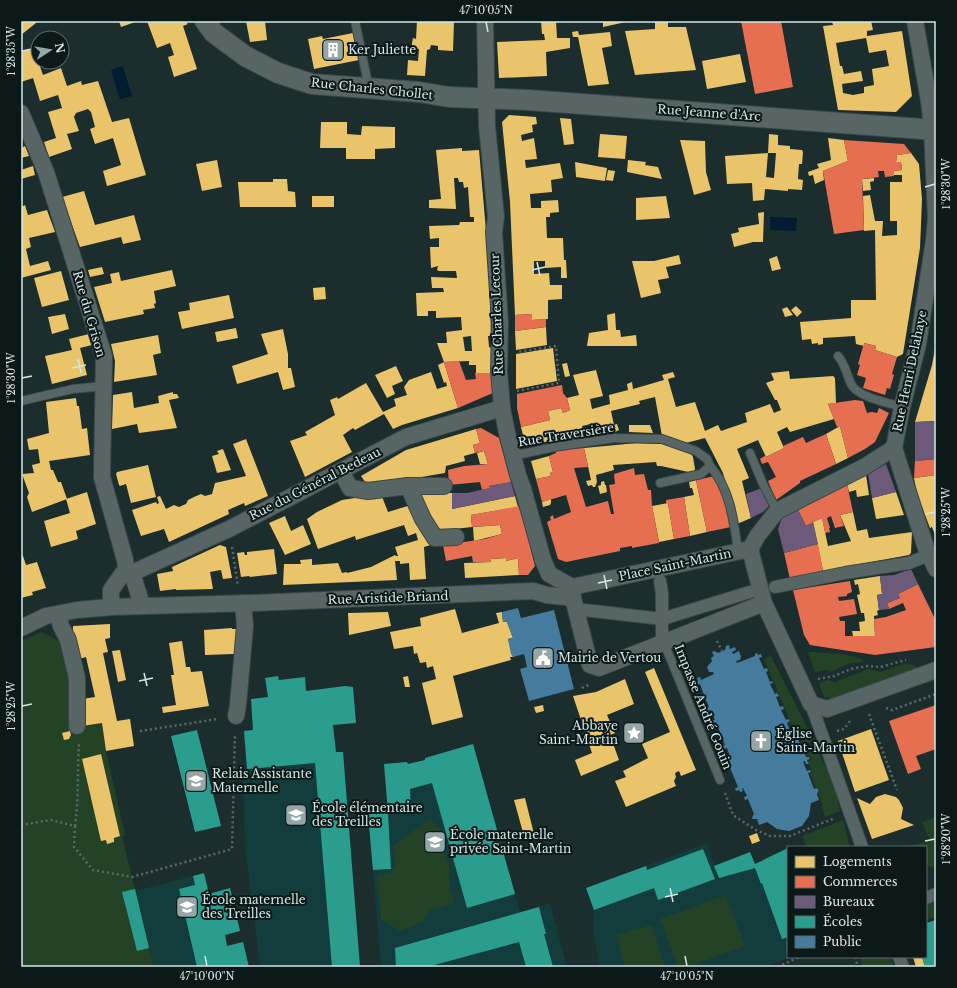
<svg xmlns="http://www.w3.org/2000/svg" width="957" height="988" viewBox="0 0 957 988" font-family="'Libre Baskerville',serif">
<rect width="100%" height="100%" fill="#1b2d2d"/>
<g fill="#133c3c">
<path d="M345,686L353,687L356,723L333,725L335,752H343L360,967H260L245,848L243,782L247,769L244,731L253,729L251,699Z"/>
<path d="M473,744L520,912L550,903L567,967H381L368,814L388,813L384,764L407,762L408,764L425,760V758Z"/>
<path d="M707,843L715,865L750,852L755,864L788,848V957L767,967H600L593,930L594,910L586,888Z"/>
<path d="M193,876L209,894L230,888L240,931L225,935L228,946L243,942L249,967H154L135,891Z"/>
</g>
<g fill="#244226">
<path d="M41,632L64,643L82,726L102,723L106,751L125,835L122,836L154,967H21V641Z"/>
<path d="M808,652C819,652 856,654 864,661L861,662L850,663L831,672L827,670L815,672Z"/>
<path d="M771,656L814,741L803,745L799,736L800,734L798,729L796,730L795,727L793,728L764,659Z"/>
<path d="M904,664L915,665L916,668L832,698L824,697L819,683L828,680L835,682L868,669L881,672Z"/>
<path d="M816,746L835,787L840,811L825,817L819,794L820,790L815,787L810,774L812,772L808,761L812,760L809,755L806,756L805,751Z"/>
<path d="M936,817V864L933,867L926,866V847H909V846L930,841L922,822Z"/>
<path d="M430,819L440,829L441,848L449,862L450,890L455,903L429,910L424,921L400,931L381,919L377,876L391,873L395,867L393,846Z"/>
<path d="M843,820L850,847H807L802,836Z"/>
<path d="M726,895L745,946L687,967H678L660,919Z"/>
<path d="M936,899V917L926,920V903Z"/>
<path d="M652,925L665,967H625L616,935Z"/>
<path d="M860,957H891L894,967H863Z"/>
</g>
<g fill="#021d31">
<path d="M117,67H123L132,96L120,99L111,71Z"/>
<path d="M770,217L797,218L796,231L770,230Z"/>
</g>
<g fill="#e9c46a" fill-rule="evenodd">
<path d="M21,21H35L36,23L21,35Z"/>
<path d="M119,21H138L121,27Z"/>
<path d="M147,21H185L188,24L183,26L197,69L174,77L168,57L174,55L170,43L157,48Z"/>
<path d="M246,21H265L267,40L250,42Z"/>
<path d="M417,21H454L453,51L438,50V46L431,45L430,49L427,50L425,76L407,75L408,60L418,61L419,49L412,48V43L413,38L416,39Z"/>
<path d="M541,21H556L557,38H570V48L546,52L547,76L499,78L497,42L545,40L544,34H542Z"/>
<path d="M603,21H626V22L603,27Z"/>
<path d="M655,21H668V27H686L696,70L635,75L625,31L655,29Z"/>
<path d="M832,21H871L873,30L867,31V36L902,31L912,96L896,112L838,110L823,26L833,25ZM866,38L869,53L886,50L889,66L872,69L874,85L864,87V93L853,95L843,93L842,84L863,81L861,71L844,74L842,66H840L836,43Z"/>
<path d="M578,31L579,35L610,32L612,46L602,48L609,84L588,86L578,37H573L572,32Z"/>
<path d="M353,33L359,60L314,69L308,39L322,36L323,39Z"/>
<path d="M38,46V54L36,55L43,75L61,68L67,86L81,81L82,85L98,81L112,122L129,118L146,175L107,186L103,171L121,165L113,138L95,144L90,129L95,127L91,112L88,109L76,113L74,117L79,131L67,134L72,149L49,157L44,142L56,138L48,112L62,108L58,95L40,101L33,78L21,82V52Z"/>
<path d="M740,54L746,82L707,89L702,61Z"/>
<path d="M509,115L536,117L537,124L532,125L533,132L521,135L522,141L534,138L537,159L525,160L526,168L560,163L563,178L551,180L552,192L530,194L531,208H541V201L558,200L559,212L550,213V217H546L547,238H563L564,260H566L567,278H561V267L545,268V261H534V274L549,273L550,285H562V299L548,300V319L532,320V314L515,315L510,202L502,122Z"/>
<path d="M560,118L571,119L574,144L564,145Z"/>
<path d="M321,122H347V134L361,135L362,126L395,127V148L375,149V159H346V148H320Z"/>
<path d="M600,134L627,136L625,159L598,157Z"/>
<path d="M769,134L778,135V145L790,146V149L802,150L803,152L802,164H799L798,179L803,180L802,190L788,189V191L765,189L764,200L753,201L752,183L727,184L725,156L768,153L766,177L774,178L776,153H768Z"/>
<path d="M828,138L844,140L848,161L823,171L824,180L815,184L813,175L809,176L808,172L819,168L817,164L831,160Z"/>
<path d="M680,140L705,141L706,172L711,190L694,195Z"/>
<path d="M25,146L29,156L21,158V148Z"/>
<path d="M462,148V151L479,150L489,265L491,336H488L489,347L491,348L492,373H476V365H469V361L444,362L437,343H447L446,332L462,330L461,317L436,318V311H428V316H417L416,293L444,292L443,288H432L431,277L457,278L456,271H439L437,270L438,266L431,268L430,247H439V238L430,239L429,226L459,225L460,222H474V217H470L468,187L464,188L463,182H459L458,178H454L456,209L429,208V200L441,199L436,150ZM471,336L472,351H465L463,337Z"/>
<path d="M911,153L919,164L922,199L920,248L903,354L897,357L875,350L876,346L864,343V346L856,344L855,336L823,338V344L818,345V343L812,344L811,339L802,340L800,322L851,318V300H876L875,230L864,231L863,196L870,195L875,221H883L882,236L897,235V221H890V182H902V175H894V171L902,170L901,162H896L897,155Z"/>
<path d="M217,160L222,187L202,191L196,164Z"/>
<path d="M628,160L646,162L645,165L658,167L662,179L627,172Z"/>
<path d="M575,162L607,168L605,181L576,177Z"/>
<path d="M33,166L35,175L21,179V170Z"/>
<path d="M608,170L615,171L613,181L606,180Z"/>
<path d="M874,178V181L870,182L871,190L863,191L862,179Z"/>
<path d="M273,179H287L288,191L295,192L296,207H240L238,182H273Z"/>
<path d="M84,191L95,225L134,215L141,240L123,244L121,237L80,247L62,197Z"/>
<rect x="312" y="196" width="22" height="11"/>
<path d="M666,196L670,218L636,220V198Z"/>
<path d="M25,205L28,215L47,210L55,232L29,238L31,247L26,249L30,266L48,261L51,270L21,278V207Z"/>
<path d="M764,212L763,242H753L734,247L731,234L739,232L738,228L759,224L758,213Z"/>
<path d="M679,255L681,264L666,267L669,278L658,280L661,293L641,298L632,261H654Z"/>
<path d="M777,256L781,269L772,271L769,259Z"/>
<path d="M102,267L104,274L90,277L88,270Z"/>
<path d="M172,270L176,286L154,291L156,303L154,304L155,308L143,310L144,314L105,322L94,287L112,283L110,274L119,272L121,281Z"/>
<path d="M61,271L69,300L42,307L34,278Z"/>
<path d="M325,287L326,299L314,300L313,288Z"/>
<path d="M229,295L234,318L182,329L178,312L190,310L189,303Z"/>
<path d="M796,306L802,312L797,317L791,310Z"/>
<path d="M787,307L793,315L785,317L782,309Z"/>
<path d="M615,313L616,330H620L621,337L636,335L637,346H587L589,333L608,330L607,315Z"/>
<path d="M65,314L69,329L52,334L48,317Z"/>
<path d="M546,327L547,345L516,350L515,331Z"/>
<path d="M236,328L238,338L217,342L215,332Z"/>
<path d="M283,329L288,354V368H291L295,387L283,390L278,372L237,384L232,366L268,354L261,334Z"/>
<path d="M89,334L92,345L80,348L87,375L52,384L45,356L72,350L69,339Z"/>
<path d="M158,335L161,353L153,355L157,375L114,382L115,361L111,344Z"/>
<path d="M553,348L557,381L516,389V354Z"/>
<path d="M935,349L936,421L915,422L932,365Z"/>
<path d="M444,362L458,408L402,425L393,429L384,414L355,430L353,428L343,435L352,452L305,477L290,441L307,435L305,432L335,415L330,400L337,397L338,399L366,383L383,412L396,406L394,399L407,395L404,387L409,380L431,372L437,389L447,386L446,382L444,383L438,365Z"/>
<path d="M567,363L570,376L565,377L562,364Z"/>
<path d="M396,366L403,381L392,386L395,394L387,398L375,375Z"/>
<path d="M596,370L603,396L590,399L592,409L610,404L609,395L628,390L627,384L632,382L633,389L664,380L662,375L673,372L675,377L668,379L676,407L695,402L705,431L718,425L721,431L747,422L745,413L770,404L774,413L781,410L777,400H775L766,383L774,380L771,373L789,371L790,379L833,376L835,378L836,403L828,404L834,419L790,432L787,427L777,432L784,448L766,457L758,440L737,449L749,478L742,481L751,518L737,524L723,473L705,438L686,443L662,436L655,397L639,401L640,404L611,411L614,425L617,424L619,430L615,432L597,435L595,423L582,426L584,437L536,443H525L521,427L550,420L548,411L561,408L563,413L570,410L567,398L579,395L573,375Z"/>
<path d="M132,392L134,408L159,403L158,396L173,392V394H177L179,398L169,400L177,428L139,433L137,424L112,429L113,395Z"/>
<path d="M76,398L77,406H79L82,429L87,428L90,455L49,461L51,470H53L58,482H61L67,499L32,512L27,497L29,493L22,474L34,473L32,465L40,463L38,449L29,450L27,439L49,433L46,402Z"/>
<path d="M629,425H650L653,433L629,432Z"/>
<path d="M840,426L848,458L836,464L826,434Z"/>
<path d="M476,429L480,443L473,445L475,453L464,456L465,461L446,466L445,473L368,486L361,476L406,450Z"/>
<path d="M246,439L268,496L245,506L244,503L228,510L229,514L169,542L164,529L141,536L132,510L156,502L157,504L159,503L157,497L160,496L166,509L174,505L179,507L186,504L188,500L194,497L201,494L205,496L212,494L215,483L246,476L233,444Z"/>
<path d="M637,443L662,444L690,452L693,457L695,469L693,473L661,466H657L656,462L613,465L614,470L596,475L597,482L595,487H593L592,485L588,486L586,481L591,480L584,448Z"/>
<path d="M223,449L231,470L217,473L212,456L219,454L217,451Z"/>
<path d="M484,451L488,464H480L477,453Z"/>
<path d="M549,456L553,472L550,473L551,476L536,479L531,461Z"/>
<path d="M148,465L156,497L131,503L126,484L120,486L119,485L116,474L117,472Z"/>
<path d="M866,475L869,495L857,497L856,490L849,492L847,484Z"/>
<path d="M936,475V537L932,527L930,528L917,494L914,478Z"/>
<path d="M696,480L707,532L690,536L684,497L694,495L692,488H690L689,482Z"/>
<path d="M604,481L605,485H606L607,492L600,494L598,486L601,485V482Z"/>
<path d="M87,492L96,524L76,531L78,539L51,547L44,521L70,513L66,499Z"/>
<path d="M419,492L452,493V509L515,496L518,507L471,515L472,527L436,531L431,526Z"/>
<path d="M896,492L904,515L876,519L872,498Z"/>
<path d="M381,494L388,512L411,505L434,544L424,547L426,579L410,580L409,563L400,564V561H395L397,580L283,585L284,564H301L300,560L312,559V565L338,563L342,573L347,572V573L371,567L395,555L396,556H398L395,547L418,540L416,533L408,536L404,525L356,540L355,536L318,549L307,519L317,512L342,500Z"/>
<path d="M551,499V503L550,505L543,507L542,502Z"/>
<path d="M668,503L674,539L659,542L652,506Z"/>
<path d="M853,512L857,531L867,529L869,538L912,532L911,553L909,555L823,571L813,522L822,518L828,546L851,541L840,515Z"/>
<path d="M285,516L291,531L303,525L311,544L285,555L269,523Z"/>
<path d="M500,525L502,534L474,541L473,527Z"/>
<path d="M220,545L226,547L232,578L223,579L221,570L210,572L213,589L176,590V589L160,591L157,574L173,571L172,567Z"/>
<path d="M274,549L277,574L250,577L249,576L241,577L237,553L244,552L245,555H247V552Z"/>
<path d="M21,556H23L26,565L37,562L46,588L32,592L33,595L21,598Z"/>
<path d="M506,558V561L518,558L519,575L465,578L464,563L491,562L490,559Z"/>
<path d="M880,576L882,594L877,595L879,610L877,611L878,615L874,616L875,636H853L852,631H860L859,622L865,621L864,613H861L857,595L860,594L858,584L855,585L854,580Z"/>
<path d="M455,609L462,633L499,623L496,613L502,612L503,622H507L513,638L508,639L513,657H510L511,660L453,676L463,717L432,725L422,683L436,679L433,666L427,668L426,662L420,663L417,653L414,654L413,646L394,649L390,632L421,626L420,618Z"/>
<path d="M388,612L391,626L349,635L348,613Z"/>
<path d="M110,624V638L105,639L108,652L103,653L117,721L130,719L134,746L106,751L102,723L82,726V699L95,697L86,657L79,659L73,639V626Z"/>
<path d="M232,628V629H240L239,651L234,652V654L205,655L204,630Z"/>
<path d="M182,641L186,667H190L191,672L202,671L209,706L163,713L162,707L176,705L171,675H174L169,643Z"/>
<path d="M120,650L126,680L118,682L112,651Z"/>
<path d="M654,668L696,770L681,776L679,771L675,773L676,777L674,781L676,786L626,807L615,781L626,777L623,771L648,758L642,744L670,732L645,672Z"/>
<path d="M408,676L410,687H405L403,677Z"/>
<path d="M625,679L634,704L607,715L615,733L610,735L619,760L581,776L575,760L592,753L573,696L596,692Z"/>
<path d="M543,705L544,711L536,713L534,707Z"/>
<path d="M871,729L889,780L855,792L838,741Z"/>
<path d="M70,731L71,735L69,739L64,740L62,733Z"/>
<path d="M101,754L120,836L114,838V842L107,844L106,840L101,841L82,759Z"/>
<path d="M885,794L896,797L899,800L903,808L901,819L914,825L872,839L857,798L870,804L876,797Z"/>
<path d="M525,798L534,834L524,836L514,800Z"/>
<path d="M757,833L760,841L752,844L749,836Z"/>
<path d="M913,957H922L925,967H916Z"/>
</g>
<g fill="#e76f51">
<path d="M741,21H781L793,87L755,94Z"/>
<path d="M844,140L904,144L911,153L897,155L896,162H901L902,170L894,171V176L885,177L884,171H878L879,177L862,179L864,230L834,234L823,171L848,161Z"/>
<path d="M532,314V320L546,319V327L515,331V315Z"/>
<path d="M864,343L876,346L875,350L897,357L892,374L894,375L890,389L887,388L885,395L863,388L866,378L857,375L860,365L858,364Z"/>
<path d="M459,361L466,380L476,379L475,373H492L493,393L458,408L444,362Z"/>
<path d="M562,385L563,393L567,398L570,410L563,413L561,408L548,411L550,420L521,427L517,408V394Z"/>
<path d="M855,400L863,401L867,413L872,412L877,413L879,408L889,413L875,442L865,449L848,458L840,426L837,427L828,404Z"/>
<path d="M481,428L499,438L511,482L489,486L490,488L482,490L480,482L449,485L448,470L464,466L488,464L484,451L475,453L473,445L480,443L476,429Z"/>
<path d="M826,434L836,464L800,481V483L776,500L768,481L776,477L768,462L762,464L760,459L766,455V457L784,448L783,446L803,437L806,443Z"/>
<path d="M584,448L588,467L574,468L586,507L608,501L611,514H614L609,485L615,484L614,474L634,468L635,475L644,474L648,490H651L652,506L659,543L632,548V546L620,548V551L566,562L558,559L547,522L551,520L550,517L553,515L554,519L571,512L566,495L542,502L536,479L551,476L550,473L553,472L549,456L556,453L555,450Z"/>
<path d="M936,459V475L914,478L915,461Z"/>
<path d="M715,476L721,487L731,527L707,532L696,480Z"/>
<path d="M847,484L853,512L840,515L844,526L835,528L831,516L827,518L830,528H829L830,532L825,533L822,518L806,526L798,510Z"/>
<path d="M684,497L690,536L674,539L668,503L666,504V500Z"/>
<path d="M520,506L535,566L528,575H519L518,558L506,561V558L490,559L491,562H473L472,556L446,561L443,545L485,539L502,534L500,525L472,527L471,515Z"/>
<path d="M818,544L823,571L790,579L784,553Z"/>
<path d="M850,581L852,592L847,594V596L838,597L839,601L854,599L857,614L839,617L840,621H845V636H875L874,619L886,617L906,610L903,603L889,609L887,603L900,598L898,594L918,584L936,621V647L875,655L810,645L804,635L793,590Z"/>
<path d="M936,705V749L916,756L921,769L908,774L889,721Z"/>
</g>
<g fill="#6d597a">
<path d="M936,421V459L915,461V422Z"/>
<path d="M886,464L896,492L872,498L868,474Z"/>
<path d="M511,482L515,496L452,509V493H467L490,488L489,486Z"/>
<path d="M762,488L770,505L763,512L751,518L746,494Z"/>
<path d="M798,510L806,526L813,522L818,544L784,553L778,529L782,518Z"/>
<path d="M911,569L918,584L898,594L900,598L887,603L889,609L879,610L877,595L882,594L880,576L894,575Z"/>
</g>
<g fill="#2a9d8f">
<path d="M278,676L279,680L305,677L306,691L345,686L353,687L356,723L333,725L336,752H343L360,967H332L315,763L247,769L244,731L253,730L251,699L268,697L265,678Z"/>
<path d="M197,730L221,826L195,832L171,736Z"/>
<path d="M473,744L515,894L467,908L432,783L410,789L411,811L388,813L391,869L373,870L368,814L388,813L384,764L407,762L408,764L425,760V758Z"/>
<path d="M788,848V937L782,939L762,883L761,884L755,868L719,878L714,866L750,852L755,864Z"/>
<path d="M703,849L715,879L658,900L654,888L594,910L586,888L646,866L647,870Z"/>
<path d="M204,873L209,894L230,888L240,931L225,935L227,946L243,942L249,967H197L179,889L195,885L193,876Z"/>
<path d="M135,889L149,948L137,951L122,892Z"/>
<path d="M539,907L546,934H544L553,967H526L519,942L427,967H396L395,948Z"/>
<path d="M936,920V967H925L922,957H926V923Z"/>
</g>
<g fill="#457b9d">
<path d="M518,608L521,618L554,610L574,689L529,701L520,669L527,667L524,654L513,657L511,654L508,639L513,638L507,622H503L502,612Z"/>
<path d="M729,645L730,649L735,647L736,650L732,652L733,654L739,651L741,657L740,660L736,661L737,663L755,656V654L757,653L758,655L761,654L762,657L759,658L764,669L767,668L768,671L766,672L770,682L772,681L773,683L770,684L775,694L777,693L779,696L776,697L780,707L783,706L784,709L781,710L786,720L788,719L790,721L787,723L791,733H793L791,730L794,729L795,732L798,730L799,733L796,735L806,757H809L810,759L807,760L809,764H806L805,761L803,762L807,771L810,770L811,772L808,773L814,789L816,788L819,790L817,794L819,800L811,803L809,816L802,826L789,831L777,829L767,822L759,825L757,819H752L753,815L754,814L748,799L745,800L744,797L747,796L743,788H742L743,791L740,792L739,790L736,791L735,788L738,787L728,763L726,764L724,761L727,760L726,758L729,756L730,759H731L727,748L724,749L722,746L725,745L721,735L718,736L717,733L720,732L716,722L713,724L711,721L715,720L711,710L708,711L706,708L709,707L705,698L702,699L701,696L704,695L700,684L697,685L696,682L698,681L697,678L700,677L701,680L714,674L713,672H709L707,667L712,661L711,658L714,656L712,652L714,651L718,653L725,650L726,646Z"/>
</g>
<g fill="none" stroke-linecap="round" stroke-linejoin="round">
<g stroke="#384747" stroke-width="10">
<g id="service">
<path d="M355,21L369,88"/>
<path d="M838,356C845,364 847,375 851,384C857,397 889,403 902,407"/>
<path d="M21,401L73,389L104,386"/>
<path d="M750,453L763,484L777,511"/>
<path d="M513,456L554,447L615,438L662,439L696,451L707,459L710,466L701,474L660,483"/>
<path d="M710,466C730,488 734,522 738,551"/>
<path d="M664,643L720,780"/>
</g>
</g>
<g stroke="#384747" stroke-width="14">
<g id="pedestrian">
<path d="M660,581L662,593V636"/>
<path d="M775,587L845,573L909,563L924,557"/>
<path d="M584,610L662,619L750,592"/>
<path d="M811,704L862,847"/>
<path d="M926,898L936,894"/>
<path d="M899,957L903,967"/>
</g>
</g>
<g stroke="#384747" stroke-width="18">
<g id="minor">
<path d="M485,21L487,126L496,217L494,232L500,322L499,371L502,408L507,433L518,475L523,489L543,560L549,574L572,587"/>
<path d="M21,113L46,172L104,356L102,477L125,560L126,569L111,590V607"/>
<path d="M894,448L926,548L936,569"/>
<path d="M341,471L350,488L368,491L408,486H444"/>
<path d="M408,486L423,519L435,538L456,537"/>
<path d="M750,549L758,535L777,511L864,467L894,448L902,407L918,344L934,240L936,218L932,129L929,101L915,21"/>
<path d="M126,569L132,573L142,605"/>
<path d="M132,573L229,529L406,437L502,408"/>
<path d="M764,603L599,668L590,665L573,598L572,587L750,549L764,603L811,704L827,709L936,670"/>
<path d="M58,614L61,626L68,640L77,678V726"/>
<path d="M21,628L46,616L77,610L111,607L252,603L533,591L547,595L573,598"/>
<path d="M236,716L238,705L245,626L243,603"/>
</g>
</g>
<g stroke="#384747" stroke-width="22">
<path id="tertiary" d="M205,21L214,33L245,56L278,73L312,84L419,92L449,97L528,100L936,130"/>
</g>
<g stroke="#5e6a6a" stroke-width="2.5" stroke-dasharray="2 3" stroke-linecap="butt">
<path d="M517,391L559,383L556,346L518,352"/>
<path d="M232,547L238,586"/>
<path d="M717,641L722,651"/>
<path d="M818,679L834,676L851,669L868,666L880,667L906,660"/>
<path d="M582,688L590,684"/>
<path d="M886,708L892,710L936,694"/>
<path d="M869,714L897,790"/>
<path d="M140,731L218,719"/>
<path d="M837,731L844,729L850,721"/>
<path d="M725,793L733,815L756,830L770,836H790L835,818"/>
<path d="M21,825L51,820L75,826C79,799 77,772 79,744"/>
<path d="M75,826L74,847L93,870L132,877L232,849L235,734"/>
<path d="M855,957L858,967"/>
<path d="M778,967L799,957"/>
</g>
<use href="#service" stroke="#586565" stroke-width="8"/>
<use href="#pedestrian" stroke="#586565" stroke-width="12"/>
<use href="#minor" stroke="#586565" stroke-width="16"/>
<use href="#tertiary" stroke="#586565" stroke-width="20"/>
</g>
<path fill="none" stroke="#d5e7e6" stroke-width="1.5" d="M486,22L488,32M22,51L32,49M925,187L935,184M537,262L540,276M532,270L545,267M78,359L81,373M72,368L86,365M22,378L32,376M925,514L935,512M604,575L607,589M598,583L612,580M144,673L147,686M139,681L153,678M22,706L32,704M925,841L935,839M670,888L673,902M665,897L678,894M205,956L207,966M685,956L687,966"/>
<defs>
<g id="building-square" transform="scale(1.15)"><rect x="-9" y="-9" width="18" height="18" rx="4" fill="#94a6a5" stroke="#0c1919"/><path d="M-4-6H4V6H1V3H-1V6H-4ZM-2.5-4.3h1.7v1.8h-1.7ZM.8-4.3h1.7v1.8H.8ZM-2.5-1h1.7V.8h-1.7ZM.8-1h1.7V.8H.8Z" fill="#fff"/></g>
<g id="civic-square" transform="scale(1.15)"><rect x="-9" y="-9" width="18" height="18" rx="4" fill="#94a6a5" stroke="#0c1919"/><path d="M-.6-6.5H3V-4.5H.6V-3L4-1V1h2V6H-6V1h2V-1L-.6-3ZM-1.2 2.5V6h2.4V2.5Z" fill="#fff"/></g>
<g id="sight-square" transform="scale(1.15)"><rect x="-9" y="-9" width="18" height="18" rx="4" fill="#94a6a5" stroke="#0c1919"/><path d="M0-6L1.8-2.2L6-1.7L2.9 1.2L3.7 5.4L0 3.3L-3.7 5.4L-2.9 1.2L-6-1.7L-1.8-2.2Z" fill="#fff"/></g>
<g id="church-square" transform="scale(1.15)"><rect x="-9" y="-9" width="18" height="18" rx="4" fill="#94a6a5" stroke="#0c1919"/><path d="M-1.2-6h2.4v3.5h3.3v2.4h-3.3V6h-2.4V-.1h-3.3v-2.4h3.3Z" fill="#fff"/></g>
<g id="school-square" transform="scale(1.15)"><rect x="-9" y="-9" width="18" height="18" rx="4" fill="#94a6a5" stroke="#0c1919"/><path d="M0-5L7-2L0 1L-7-2ZM-4 1L0 2.5L4 1V4Q0 6-4 4Z" fill="#fff"/></g>
</defs>
<g fill-rule="evenodd">
<use href="#building-square" x="333" y="50"/>
<use href="#civic-square" x="543" y="658"/>
<use href="#sight-square" x="634" y="733"/>
<use href="#church-square" x="761" y="741"/>
<use href="#school-square" x="196" y="781"/>
<use href="#school-square" x="296" y="815"/>
<use href="#school-square" x="435" y="842"/>
<use href="#school-square" x="187" y="907"/>
</g>
<g text-anchor="middle" stroke-width="4" stroke-linejoin="round" paint-order="stroke">
<g font-size="12" fill="#d5e7e6" stroke="#0c1919" text-anchor="start">
<text x="348" y="54">Ker Juliette</text>
<text x="558" y="662">Mairie de Vertou</text>
<text x="618" y="730" text-anchor="end">Abbaye<tspan x="618" dy="14">Saint-Martin</tspan></text>
<text x="776" y="738">Église<tspan x="776" dy="14">Saint-Martin</tspan></text>
<text x="212" y="778">Relais Assistante<tspan x="212" dy="14">Maternelle</tspan></text>
<text x="312" y="812">École élémentaire<tspan x="312" dy="14">des Treilles</tspan></text>
<text x="450" y="839">École maternelle<tspan x="450" dy="14">privée Saint-Martin</tspan></text>
<text x="202" y="904">École maternelle<tspan x="202" dy="14">des Treilles</tspan></text>
</g>
<g font-size="12" fill="#d5e7e6" stroke="#0c1919">
<text transform="translate(372 89) rotate(6)" y="4">Rue Charles Chollet</text>
<text transform="translate(709 113) rotate(4)" y="4">Rue Jeanne d'Arc</text>
<text transform="translate(89 314) rotate(74)" y="4">Rue du Grison</text>
<text transform="translate(497 314) rotate(-92)" y="4">Rue Charles Lecour</text>
<text transform="translate(910 371) rotate(-78)" y="4">Rue Henri Delahaye</text>
<text transform="translate(566 435) rotate(-9)" y="4">Rue Traversière</text>
<text transform="translate(315 484) rotate(-27)" y="4">Rue du Général Bedeau</text>
<text transform="translate(675 565) rotate(-12)" y="4">Place Saint-Martin</text>
<text transform="translate(388 598) rotate(-2)" y="4">Rue Aristide Briand</text>
<text transform="translate(703 707) rotate(68)" y="4">Impasse André Gouin</text>
</g>
</g>
<rect width="957" height="988" fill="none" stroke="#0c1919" stroke-width="44"/>
<rect x="787" y="846" width="140" height="112" fill="#0c1919" stroke="#5c6b6b"/>
<rect x="795" y="856" width="20" height="12" fill="#e9c46a" stroke="#5c6b6b"/>
<text x="823" y="866" font-size="12" fill="#d5e7e6">Logements</text>
<rect x="795" y="876" width="20" height="12" fill="#e76f51" stroke="#5c6b6b"/>
<text x="823" y="886" font-size="12" fill="#d5e7e6">Commerces</text>
<rect x="795" y="896" width="20" height="12" fill="#6d597a" stroke="#5c6b6b"/>
<text x="823" y="906" font-size="12" fill="#d5e7e6">Bureaux</text>
<rect x="795" y="916" width="20" height="12" fill="#2a9d8f" stroke="#5c6b6b"/>
<text x="823" y="926" font-size="12" fill="#d5e7e6">Écoles</text>
<rect x="795" y="936" width="20" height="12" fill="#457b9d" stroke="#5c6b6b"/>
<text x="823" y="946" font-size="12" fill="#d5e7e6">Public</text>
<g transform="translate(50 50) rotate(78)"><circle r="19" fill="#0c1919" stroke="#5c6b6b"/>
<path d="M0-3L7 15L0 10L-7 15Z" fill="#94a6a5"/>
<text y="-6" font-size="11" font-weight="bold" text-anchor="middle" fill="#d5e7e6">N</text>
</g>
<rect x="22" y="22" width="913" height="944" fill="none" stroke="#d5e7e6" stroke-width="1.5"/>
<g font-size="10" text-anchor="middle" fill="#d5e7e6">
<text x="486" y="14">47°10'05"N</text>
<text transform="translate(11 51) rotate(-90)" y="4">1°28'35"W</text>
<text transform="translate(946 184) rotate(-90)" y="4">1°28'30"W</text>
<text transform="translate(11 378) rotate(-90)" y="4">1°28'30"W</text>
<text transform="translate(946 512) rotate(-90)" y="4">1°28'25"W</text>
<text transform="translate(11 706) rotate(-90)" y="4">1°28'25"W</text>
<text transform="translate(946 839) rotate(-90)" y="4">1°28'20"W</text>
<text x="207" y="980">47°10'00"N</text>
<text x="687" y="980">47°10'05"N</text>
</g>
</svg>
